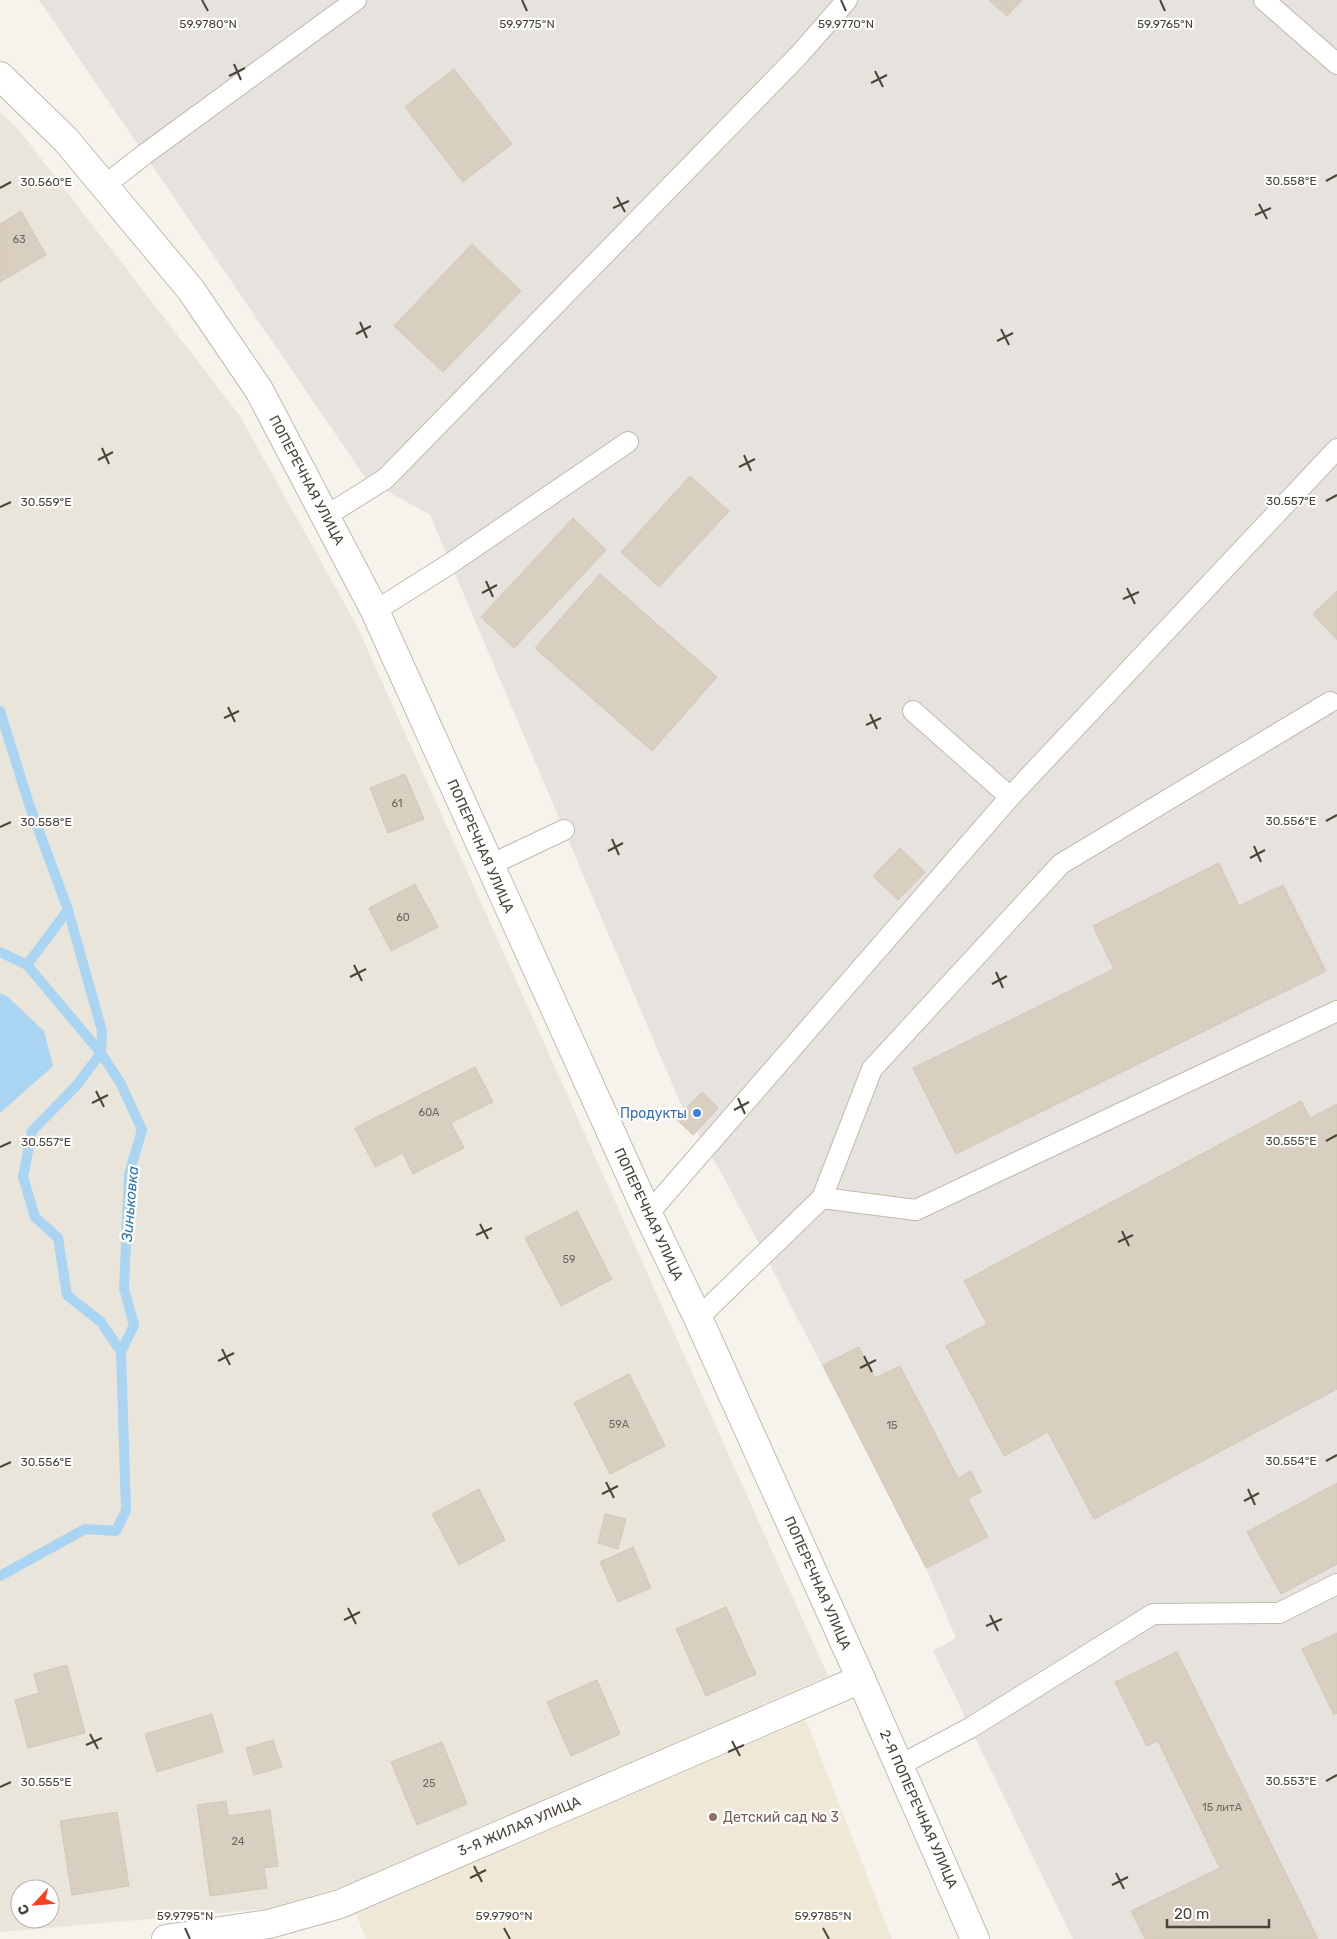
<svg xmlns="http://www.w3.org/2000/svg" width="1337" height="1939" viewBox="0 0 1337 1939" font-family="Rubik,sans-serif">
<rect width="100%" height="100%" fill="#f6f3ec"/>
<path fill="#eae5da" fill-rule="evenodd" d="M0,112L19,130L240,416L357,626L828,1676L341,1887L266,1909L0,1932ZM20,1889H50V1919H20Z"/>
<path fill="#e6e2dd" d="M39,0H1337V1939H1073L933,1651L956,1638L926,1568L764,1253L719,1169L682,1107L430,515L367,480Z"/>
<path fill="#efe8d6" d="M806,1720L892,1939H366L356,1914Z"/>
<path fill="#a9d4f2" d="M0,993L8,997L44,1031L53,1066L0,1113Z"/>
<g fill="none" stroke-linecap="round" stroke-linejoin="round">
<g stroke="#a9d4f2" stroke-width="10">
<path d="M0,711L29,804L68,910L102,1031L101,1053L121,1084L142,1130L129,1174L124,1288L134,1325L121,1352L126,1510L116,1531L85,1529L0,1576"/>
<path d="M0,952L27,965L101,1053L76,1086L32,1131L23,1177L35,1217L58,1238L67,1295L101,1322L121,1352"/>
<path d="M27,965L68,910"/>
</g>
</g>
<g fill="#d8cfc1" stroke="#d3c7b4">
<path d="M989,0H1022L1007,16Z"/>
<path d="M454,69L512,144L463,182L405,107Z"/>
<path d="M21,211L46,255L0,282V224Z"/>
<path d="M472,244L521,291L443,372L394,326Z"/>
<path d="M690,476L729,511L659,587L621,552Z"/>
<path d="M573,518L606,550L514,648L481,617Z"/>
<path d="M600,574L717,677L652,751L535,648Z"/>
<path d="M1337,591V640L1313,614Z"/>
<path d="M405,774L424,819L388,833L370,788Z"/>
<path d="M900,848L925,872L898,900L873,876Z"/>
<path d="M1219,863L1239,906L1283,885L1326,971L956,1154L913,1068L1114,969L1093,926Z"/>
<path d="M415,884L438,927L391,951L369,908Z"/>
<path d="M475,1067L493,1102L451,1123L464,1148L413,1174L403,1153L375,1167L355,1128Z"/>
<path d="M702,1092L718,1108L693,1135L676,1119Z"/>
<path d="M1301,1101L1310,1118L1337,1104V1389L1094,1519L1048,1432L1004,1456L946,1346L987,1324L964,1281Z"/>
<path d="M577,1211L612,1279L561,1306L525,1238Z"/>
<path d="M859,1347L875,1378L900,1366L958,1478L971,1471L981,1492L968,1499L988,1537L926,1568L823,1365Z"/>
<path d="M629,1374L665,1446L610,1474L574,1403Z"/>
<path d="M1337,1483V1564L1281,1594L1247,1532Z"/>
<path d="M479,1489L505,1540L459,1565L432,1514Z"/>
<path d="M605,1514L626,1519L618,1549L598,1543Z"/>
<path d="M633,1547L651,1588L618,1602L600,1562Z"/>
<path d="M726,1607L756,1674L706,1696L676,1629Z"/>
<path d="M1337,1633V1713L1334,1715L1302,1649Z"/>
<path d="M1177,1652L1318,1939H1145L1131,1911L1220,1868L1158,1741L1147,1746L1115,1682Z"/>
<path d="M67,1665L85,1733L28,1748L15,1700L39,1693L34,1674Z"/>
<path d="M597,1680L620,1734L571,1756L547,1702Z"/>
<path d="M212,1714L223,1752L157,1772L145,1734Z"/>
<path d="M273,1740L282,1767L254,1775L246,1748Z"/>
<path d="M442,1742L467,1804L417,1825L391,1762Z"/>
<path d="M226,1801L228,1816L270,1810L278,1866L264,1868L267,1888L210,1896L197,1805Z"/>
<path d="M117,1812L129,1886L72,1895L60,1821Z"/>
</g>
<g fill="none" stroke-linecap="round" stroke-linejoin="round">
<g stroke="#c2bbae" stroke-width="22">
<g id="service">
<path d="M1264,0L1337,64"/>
<path d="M104,186L145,154L356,0"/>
<path d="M326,516L385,479L799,55L847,0"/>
<path d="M375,611L451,563L628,442"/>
<path d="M913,711L1010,797"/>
<path d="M490,865L564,830"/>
<path d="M822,1198L872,1069L1061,864L1330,702"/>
<path d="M648,1214L1010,797L1337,449"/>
<path d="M698,1318L822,1198L916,1210L1337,1011"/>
<path d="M900,1765L970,1728L1153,1614L1279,1613L1337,1584"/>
</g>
</g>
<g stroke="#c2bbae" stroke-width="30">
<g id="minor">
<path d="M0,76L66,140L191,290L259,390L375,611L648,1214L698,1318L861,1679L975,1939"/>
<path d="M166,1939L269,1924L340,1904L861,1679"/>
</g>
</g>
<use href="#service" stroke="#fff" stroke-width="20"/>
<use href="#minor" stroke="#fff" stroke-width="28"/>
</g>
<path fill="none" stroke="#4b4439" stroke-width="2" d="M202,0L208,11M522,0L527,11M841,0L846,11M1160,0L1165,11M234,64L241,80M875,71L883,87M229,76L245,68M871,83L887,75M1326,181L1337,175M0,188L11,182M617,197L625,212M1259,204L1267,219M613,208L629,201M1255,215L1271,208M360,322L367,338M1001,329L1009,345M356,334L371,326M997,341L1013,333M102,448L109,464M744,455L751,471M98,460L113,452M739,467L755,459M1326,501L1337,495M0,507L11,502M486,581L493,597M1127,588L1135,604M482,593L497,585M1123,599L1139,592M228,707L235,722M870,714L877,729M224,718L239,711M866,725L881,718M1326,821L1337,815M0,827L11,822M612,839L619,855M1254,846L1261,862M608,851L623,843M1250,858L1265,850M354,965L362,981M996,972L1003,988M350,977L366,969M992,984L1007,976M96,1091L104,1107M738,1098L745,1114M92,1103L108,1095M734,1110L749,1102M1326,1141L1337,1135M0,1147L11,1142M480,1224L488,1239M1122,1231L1129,1246M476,1235L492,1228M1118,1242L1133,1235M222,1349L230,1365M864,1356L872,1372M218,1361L234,1353M860,1368L876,1360M1326,1461L1337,1455M0,1467L11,1462M606,1482L614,1498M1248,1489L1255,1505M602,1494L618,1486M1244,1501L1259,1493M348,1608L356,1624M990,1615L998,1631M344,1620L360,1612M986,1626L1002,1619M90,1734L98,1749M732,1741L740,1756M86,1745L102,1738M728,1752L744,1745M1326,1781L1337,1775M0,1787L11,1782M474,1866L482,1882M1116,1873L1124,1889M470,1878L486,1870M1112,1885L1128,1877M185,1928L190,1939M504,1928L510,1939M823,1928L829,1939"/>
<circle fill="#3f7fe0" stroke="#fff" stroke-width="2" cx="697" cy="1113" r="5"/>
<circle fill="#8d6e63" stroke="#fff" stroke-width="2" cx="713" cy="1817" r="5"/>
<g text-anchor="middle" stroke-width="4.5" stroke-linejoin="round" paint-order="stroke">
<g font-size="11" fill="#6e675b">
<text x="19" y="243">63</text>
<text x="397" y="807">61</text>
<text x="403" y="921">60</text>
<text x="429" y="1116">60А</text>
<text x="569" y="1263">59</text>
<text x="619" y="1428">59А</text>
<text x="892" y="1429">15</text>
<text x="429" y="1787">25</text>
<text x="1222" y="1811">15 литА</text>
<text x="238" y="1845">24</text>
</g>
<g font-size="14" fill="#4b4439" stroke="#fff">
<text transform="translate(307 480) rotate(62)" y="5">ПОПЕРЕЧНАЯ УЛИЦА</text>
<text transform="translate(481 846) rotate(66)" y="5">ПОПЕРЕЧНАЯ УЛИЦА</text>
<text transform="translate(649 1214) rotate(65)" y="5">ПОПЕРЕЧНАЯ УЛИЦА</text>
<text transform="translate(818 1583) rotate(66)" y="5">ПОПЕРЕЧНАЯ УЛИЦА</text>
<text transform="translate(919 1809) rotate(66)" y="5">2-Я ПОПЕРЕЧНАЯ УЛИЦА</text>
<text transform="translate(519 1826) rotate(-23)" y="5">3-Я ЖИЛАЯ УЛИЦА</text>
</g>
<g font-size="14" fill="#366cbe" stroke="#fff" text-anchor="end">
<text x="687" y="1118">Продукты</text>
</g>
<g font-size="14" fill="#785e54" stroke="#fff" text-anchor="start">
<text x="723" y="1822">Детский сад № 3</text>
</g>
<g font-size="15" font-style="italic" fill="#2e7ab2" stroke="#fff">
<text transform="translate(130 1204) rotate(-85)" y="5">Зиньковка</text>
</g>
</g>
<g font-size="12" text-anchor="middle" fill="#4b4439" stroke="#fff" stroke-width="4.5" stroke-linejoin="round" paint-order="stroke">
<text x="527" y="28">59.9775°N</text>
<text x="846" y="28">59.9770°N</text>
<text x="1165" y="28">59.9765°N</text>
<text x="208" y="28">59.9780°N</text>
<text x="1291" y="185">30.558°E</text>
<text x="46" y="186">30.560°E</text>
<text x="1291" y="505">30.557°E</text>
<text x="46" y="506">30.559°E</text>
<text x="1291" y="825">30.556°E</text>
<text x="46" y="826">30.558°E</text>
<text x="1291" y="1145">30.555°E</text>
<text x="46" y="1146">30.557°E</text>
<text x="1291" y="1465">30.554°E</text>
<text x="46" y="1466">30.556°E</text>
<text x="1291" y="1785">30.553°E</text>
<text x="46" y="1786">30.555°E</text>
<text x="185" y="1920">59.9795°N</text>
<text x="504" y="1920">59.9790°N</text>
<text x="823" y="1920">59.9785°N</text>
</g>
<g transform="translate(35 1904) rotate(244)"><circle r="24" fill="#ffffff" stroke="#b7b4b0"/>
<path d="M0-4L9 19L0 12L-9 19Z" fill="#fc3f1d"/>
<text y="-8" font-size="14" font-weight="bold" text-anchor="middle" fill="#4b4439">С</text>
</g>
<path d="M1167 1919v8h102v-8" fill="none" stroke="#4b4439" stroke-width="2.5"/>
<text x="1174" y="1919" font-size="15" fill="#4b4439" stroke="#ffffff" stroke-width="4" paint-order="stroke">20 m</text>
</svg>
